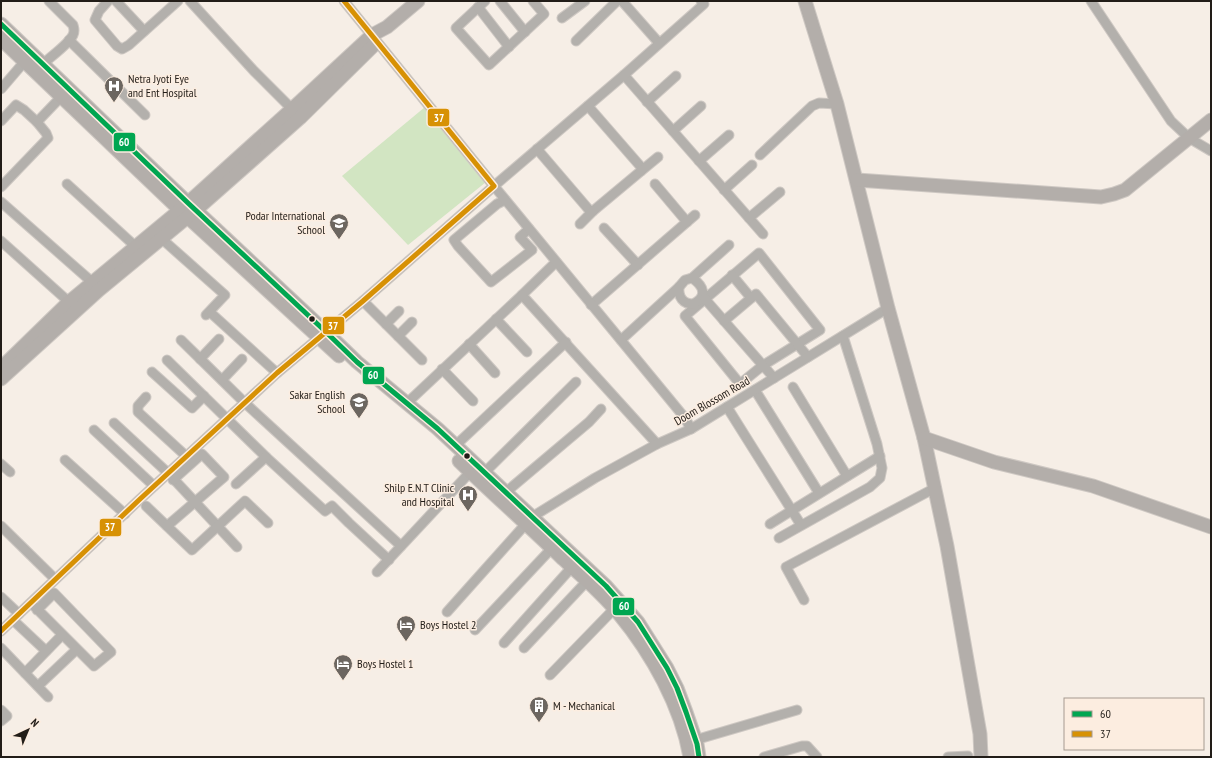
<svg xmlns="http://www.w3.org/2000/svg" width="1212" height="758" viewBox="0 0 1212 758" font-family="'PT Sans Narrow',sans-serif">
<rect width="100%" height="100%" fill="#f6eee6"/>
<path fill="#d2e5c2" d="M425,107L486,182L408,245L342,176Z"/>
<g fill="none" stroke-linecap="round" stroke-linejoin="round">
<g stroke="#cec8c3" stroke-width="11">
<g id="street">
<path d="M108,1L99,11L95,20L117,46L122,49L129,45L178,1"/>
<path d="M116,1L144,31"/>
<path d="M190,1L254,71L292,109"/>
<path d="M485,1L456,28L489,65L544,14L533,1"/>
<path d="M500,1L525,32"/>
<path d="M622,1L659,43"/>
<path d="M1091,1L1171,121L1189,138L1211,151"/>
<path d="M478,7L509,47"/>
<path d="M562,18L585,1"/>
<path d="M69,40L145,115"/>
<path d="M576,41L617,1"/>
<path d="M43,64C51,56 68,45 73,35C75,31 74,29 73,25L49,1"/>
<path d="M624,75L763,234"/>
<path d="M1,89L25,61"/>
<path d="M647,102L676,76"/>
<path d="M1,121L16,105L24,110L37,122L61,97"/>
<path d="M673,131L701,106"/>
<path d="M537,149L590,211H593L641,171V167L588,106"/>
<path d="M760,155L812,106L819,103L837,104"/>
<path d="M699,161L729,135"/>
<path d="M641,171L658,157"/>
<path d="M67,184L135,246"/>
<path d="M655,184L687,222"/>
<path d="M1,187L48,138L46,133L37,122"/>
<path d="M724,190L752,165"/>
<path d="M505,200L497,204L454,240L458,246L491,282L532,250L520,237L529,229"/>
<path d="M1,202L92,282"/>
<path d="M749,218L780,192"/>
<path d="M580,224L593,211"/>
<path d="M604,228L638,265"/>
<path d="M162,239L225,295L206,315"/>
<path d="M1,241L69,302"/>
<path d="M759,253L820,330L762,366L740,384L685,316Z"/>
<path d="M556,262L522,295L657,444"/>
<path d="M732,275L751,298"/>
<path d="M679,287C678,297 683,304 693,304C708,297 704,286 692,278"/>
<path d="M705,299L774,378"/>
<path d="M363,301L422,360"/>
<path d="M591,305L695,215"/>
<path d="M212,314L277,373"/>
<path d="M496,319L527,352"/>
<path d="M724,321L756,294L808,357"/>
<path d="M386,324L399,311"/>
<path d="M398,336L412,322"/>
<path d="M181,340L245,403L401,546"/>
<path d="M621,340L679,287L685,280L692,278L729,245"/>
<path d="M469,344L495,373"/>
<path d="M200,359L219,339"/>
<path d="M167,360L266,457L325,511L332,506L349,523L389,560"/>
<path d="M442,369L473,401"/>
<path d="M152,372L192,408L204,396"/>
<path d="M222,380L242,359"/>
<path d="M793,387L847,476"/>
<path d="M755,390L819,493"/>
<path d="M146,397L138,406V412L186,456"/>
<path d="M407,403L522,295"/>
<path d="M727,407L801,525"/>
<path d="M114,423L168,473L237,547"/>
<path d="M691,429L685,418L494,186L624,75L704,4L701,1"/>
<path d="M94,430L154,486"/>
<path d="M456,445L566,342"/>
<path d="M65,460L125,514"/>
<path d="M1,464L10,472"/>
<path d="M485,472L576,382"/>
<path d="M236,484L266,457"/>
<path d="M506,492L589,422L601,409"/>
<path d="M146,506L192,550L245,501L268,523"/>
<path d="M770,524L880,456"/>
<path d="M1,526L55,579"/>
<path d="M167,526L224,477L202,454L173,480"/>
<path d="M779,538L870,487L880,478L882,468L877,444L843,336"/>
<path d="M377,572L474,468"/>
<path d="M1,597L19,614"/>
<path d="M804,600L786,567L935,488"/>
<path d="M31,603L94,666L111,652L54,593L37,610"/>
<path d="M447,612L532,517L595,478L657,444L691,429L888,308"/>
<path d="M13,620L46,651"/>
<path d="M475,630L552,548"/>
<path d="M1,631L139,500L277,373L363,301L494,186L344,1"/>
<path d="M504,643L572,567"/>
<path d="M1,648L48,697"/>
<path d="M524,648L587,581"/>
<path d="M25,673L62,635"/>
<path d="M550,675L614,609"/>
<path d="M38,686L76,650"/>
<path d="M1,710L7,716L1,721"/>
<path d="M695,740L797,710"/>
<path d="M764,757L802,746H807L817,757"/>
<path d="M948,757L968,756"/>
</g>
</g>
<g stroke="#cec8c3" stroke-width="15">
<g id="secondary">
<path d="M805,1L837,104L888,308L924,438L947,546L980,734L981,757"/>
<path d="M1,24L188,203L326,332L357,362L438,429L606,586L638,622L667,668L677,688L686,712L697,744L699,757"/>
<path d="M1,39L180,210L339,356"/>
<path d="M857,180L1101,197L1114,194L1125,190L1211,120"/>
<path d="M1,368L69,302L180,210L292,109L372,35L387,27L418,1"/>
<path d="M1,379L99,290L196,210L300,118L373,46"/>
<path d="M924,438L994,462L1093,486L1211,527"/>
<path d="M459,461C493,494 529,526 563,559C582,576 603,594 619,614C652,654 681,706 690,757"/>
</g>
</g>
<use href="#street" stroke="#b3b0ac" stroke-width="9"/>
<use href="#secondary" stroke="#b3aeaa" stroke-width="13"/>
<g stroke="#fcede0" stroke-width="8">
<path id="bus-1" d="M1,24L188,203L326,332L357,362L438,429L606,586L638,622L667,668L677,688L686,712L697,744L699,757"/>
</g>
<g stroke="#fcede0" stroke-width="8">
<path id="bus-2" d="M1,631L139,500L277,373L363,301L494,186L344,1"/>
</g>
<use href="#bus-1" stroke="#00a651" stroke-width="5"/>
<use href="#bus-2" stroke="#d79104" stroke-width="5"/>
</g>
<defs>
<g id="hospital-pin" transform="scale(1)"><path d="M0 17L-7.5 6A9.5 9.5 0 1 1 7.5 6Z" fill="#6c6660" stroke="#fcede0"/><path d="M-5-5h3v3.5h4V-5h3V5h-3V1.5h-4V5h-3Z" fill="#fff"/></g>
<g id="school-pin" transform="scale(1)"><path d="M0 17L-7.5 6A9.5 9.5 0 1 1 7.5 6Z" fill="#6c6660" stroke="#fcede0"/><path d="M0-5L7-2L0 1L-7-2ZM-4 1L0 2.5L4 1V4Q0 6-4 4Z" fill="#fff"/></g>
<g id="hotel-pin" transform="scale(1)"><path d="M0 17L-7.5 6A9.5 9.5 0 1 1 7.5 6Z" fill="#6c6660" stroke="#fcede0"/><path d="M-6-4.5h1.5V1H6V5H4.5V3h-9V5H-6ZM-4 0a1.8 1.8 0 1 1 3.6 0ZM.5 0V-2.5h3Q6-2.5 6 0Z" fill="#fff"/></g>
<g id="building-pin" transform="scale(1)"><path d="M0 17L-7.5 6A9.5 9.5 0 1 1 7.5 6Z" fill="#6c6660" stroke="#fcede0"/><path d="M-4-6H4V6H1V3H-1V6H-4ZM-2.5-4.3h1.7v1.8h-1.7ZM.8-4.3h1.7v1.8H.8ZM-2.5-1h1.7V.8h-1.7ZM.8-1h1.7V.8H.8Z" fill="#fff"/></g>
</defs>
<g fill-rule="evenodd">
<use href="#hospital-pin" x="114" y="86"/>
<use href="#school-pin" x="339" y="223"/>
<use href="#school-pin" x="359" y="402"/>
<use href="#hospital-pin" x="468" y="495"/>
<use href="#hotel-pin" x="406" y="625"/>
<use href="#hotel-pin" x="343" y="664"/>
<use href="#building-pin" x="539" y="706"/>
</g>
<g fill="#221d18" stroke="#fcede0" stroke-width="1.5">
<circle cx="312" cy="319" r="3.5"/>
<circle cx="467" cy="456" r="3.5"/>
</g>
<g text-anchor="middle" stroke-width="3" stroke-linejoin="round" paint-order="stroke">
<g font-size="12" fill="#221d18" stroke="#fcede0" text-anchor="start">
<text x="128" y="83">Netra Jyoti Eye<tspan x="128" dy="14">and Ent Hospital</tspan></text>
<text x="325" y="220" text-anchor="end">Podar International<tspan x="325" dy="14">School</tspan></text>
<text x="345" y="399" text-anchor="end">Sakar English<tspan x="345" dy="14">School</tspan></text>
<text x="454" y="492" text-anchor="end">Shilp E.N.T Clinic<tspan x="454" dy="14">and Hospital</tspan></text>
<text x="420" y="629">Boys Hostel 2</text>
<text x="357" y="668">Boys Hostel 1</text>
<text x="553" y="710">M - Mechanical</text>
</g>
<g font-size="12" fill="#221d18" stroke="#fcede0">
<text transform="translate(712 401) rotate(-30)" y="4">Doom Blossom Road</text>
</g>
</g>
<g stroke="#fcede0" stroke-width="1.5">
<rect x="427" y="108" width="23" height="19" rx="4" fill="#d79104"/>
<rect x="113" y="132" width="23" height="20" rx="4" fill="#00a651"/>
<rect x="322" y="316" width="23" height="19" rx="4" fill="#d79104"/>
<rect x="362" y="366" width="23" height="19" rx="4" fill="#00a651"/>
<rect x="99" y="518" width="23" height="19" rx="4" fill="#d79104"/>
<rect x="612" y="597" width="23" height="19" rx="4" fill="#00a651"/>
</g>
<g font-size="11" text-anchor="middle" font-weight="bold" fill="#fff">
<text x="439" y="122">37</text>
<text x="124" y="146">60</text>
<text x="333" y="330">37</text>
<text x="373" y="379">60</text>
<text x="110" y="531">37</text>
<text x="624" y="610">60</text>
</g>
<rect width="1212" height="758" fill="none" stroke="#221d18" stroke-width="4"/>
<rect x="1064" y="698" width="140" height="52" fill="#fcede0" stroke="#a59a90"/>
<rect x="1072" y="711" width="20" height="6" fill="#00a651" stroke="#a59a90"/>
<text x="1100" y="718" font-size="12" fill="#221d18">60</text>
<rect x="1072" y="731" width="20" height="6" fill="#d79104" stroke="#a59a90"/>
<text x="1100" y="738" font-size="12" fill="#221d18">37</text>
<g transform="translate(28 730) rotate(44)" stroke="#fcede0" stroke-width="3" paint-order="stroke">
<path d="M0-3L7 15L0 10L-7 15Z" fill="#221d18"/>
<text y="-6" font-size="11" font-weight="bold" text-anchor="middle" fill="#221d18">N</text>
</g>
</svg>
